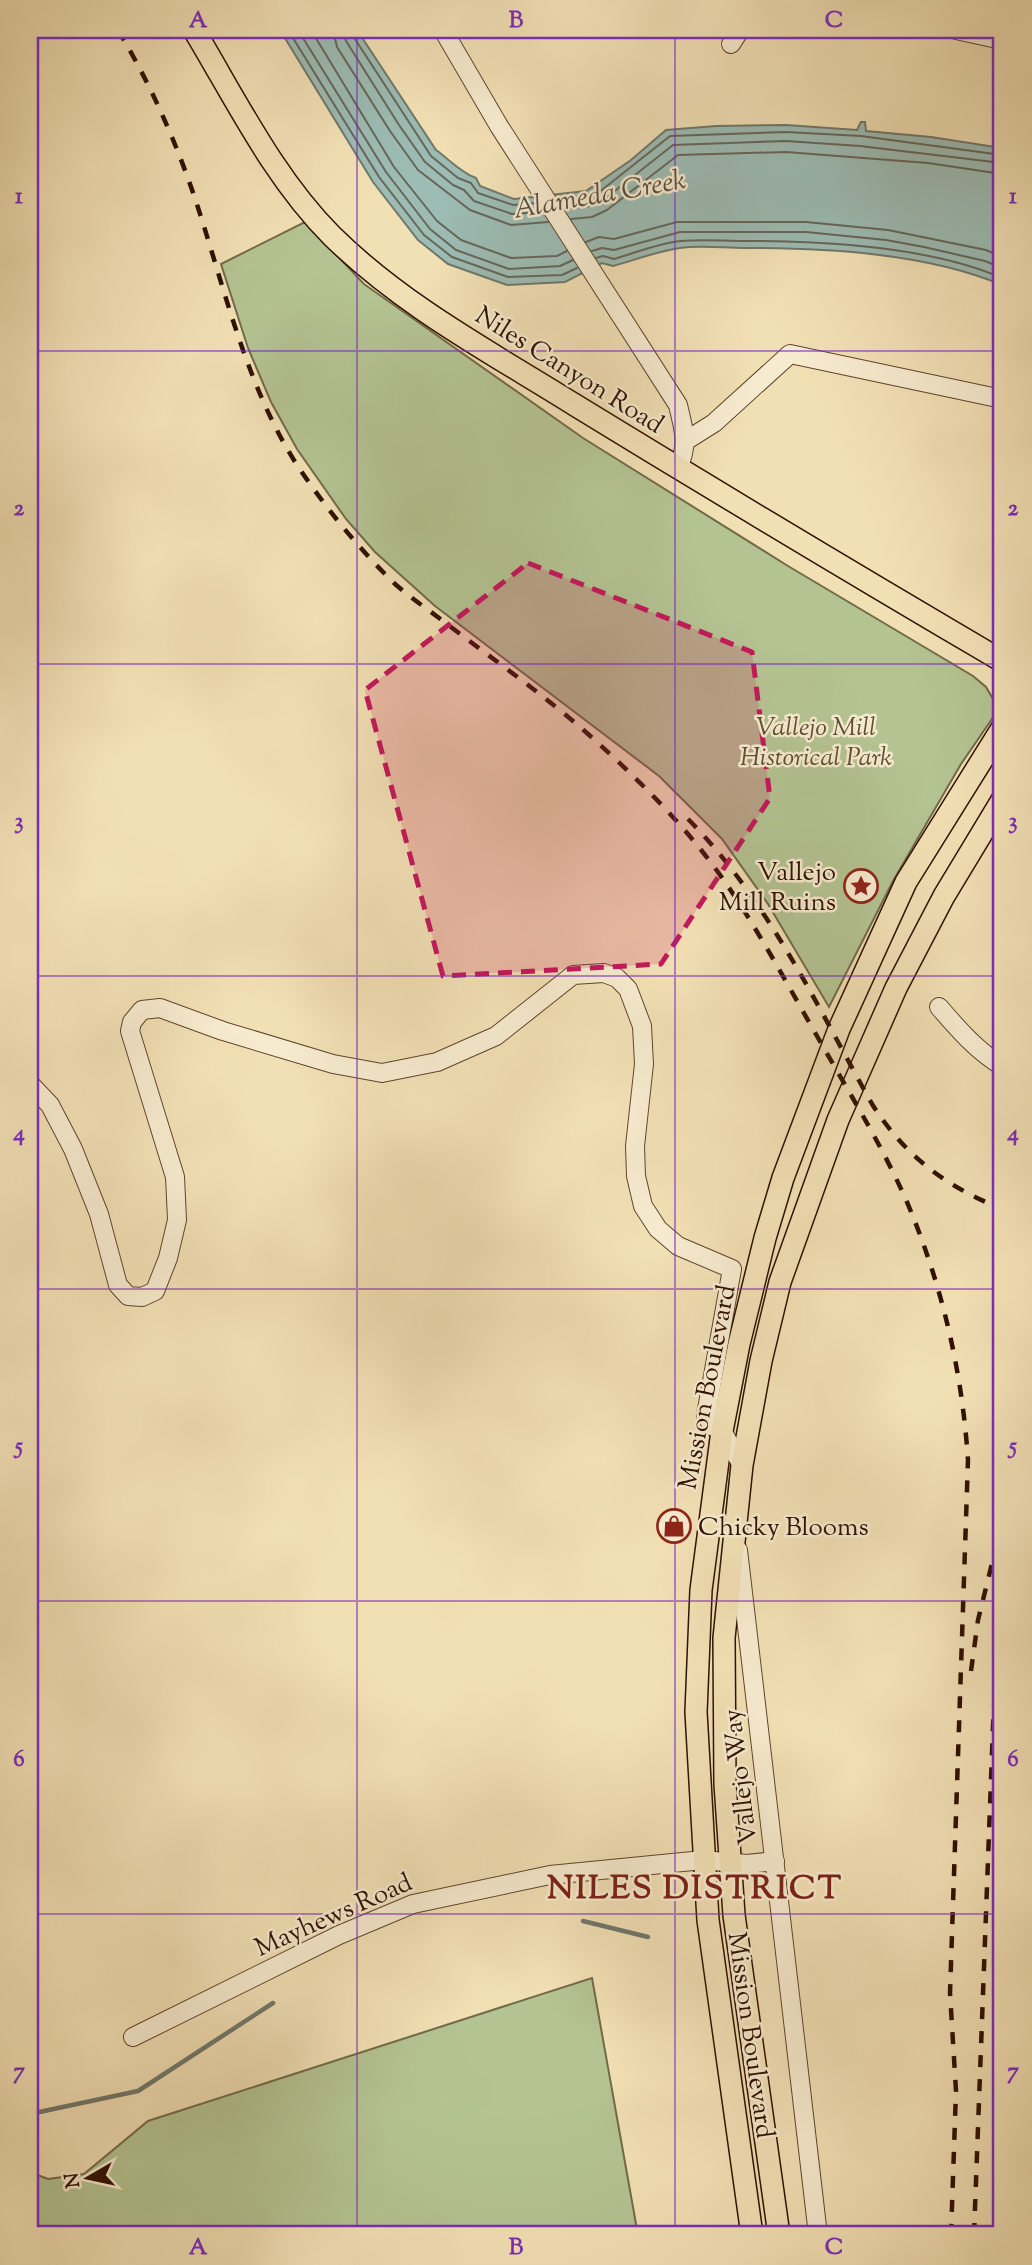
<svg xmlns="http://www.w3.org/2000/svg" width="1032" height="2265" viewBox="0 0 1032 2265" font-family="'Sorts Mill Goudy',serif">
<rect width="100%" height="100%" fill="#f2e0b5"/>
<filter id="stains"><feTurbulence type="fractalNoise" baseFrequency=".00286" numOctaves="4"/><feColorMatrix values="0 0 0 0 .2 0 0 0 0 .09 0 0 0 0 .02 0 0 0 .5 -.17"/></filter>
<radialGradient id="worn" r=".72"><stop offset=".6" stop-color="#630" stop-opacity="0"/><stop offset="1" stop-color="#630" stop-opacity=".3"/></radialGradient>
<g fill="#b4c392" stroke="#726a49" stroke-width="2">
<path d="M305,222L364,284L583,438L788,566L973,676L986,687L993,699L994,716L961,764L893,881L829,1007L768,904L722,839L659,776L435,606L375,552L346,519L297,449L271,402L248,348L221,264Z"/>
<path d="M592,1978L638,2235H30V2172L48,2179L84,2174L148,2121Z"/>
</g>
<path fill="#9cbcb4" stroke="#70776c" stroke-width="2" d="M280,30H357L436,150C450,160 460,172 476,178L480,186L514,199L586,191L631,160L666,130L716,126L786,125L857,130L861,122H865L866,131L931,137L1002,148V285C926,253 826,248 744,248C724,248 701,245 680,248C658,251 635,260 613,266L602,263L565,282L507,285L448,264L418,240L373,182Z"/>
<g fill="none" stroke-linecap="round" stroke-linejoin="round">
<g stroke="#66665a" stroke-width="2">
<path d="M288,30L379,177L424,235L452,257L508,277L562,275L577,268"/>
<path d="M298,30L386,172L430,229L456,250L509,269L560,266L573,260"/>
<path d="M311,30L394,167L437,221L461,240L511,258L557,256L567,251"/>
<path d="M333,30L337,47L390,131L418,170L470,210L511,225L548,222"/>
<path d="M343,30L346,41L399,125L425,162L453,185L464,190L474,201L512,214L541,212"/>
<path d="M352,30L353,36L431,156L458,178L471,183L478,193L513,205L536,203"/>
<path d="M560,201L588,198L598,193L670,136L786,132L861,136L1002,155"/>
<path d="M565,209L590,206L602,201L673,145L786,141L860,146L1002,163"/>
<path d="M571,219L592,217L607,210L678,155L786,152L928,163L1002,174"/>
<path d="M586,242L599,237L614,239L677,222H806L888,230L986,250L1002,257"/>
<path d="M592,251L602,248L614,250L680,232H806L886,240L924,247L985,261L1002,268"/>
<path d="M596,258L603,256L614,259C635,253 659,243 681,241C702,239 724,241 745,241C824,241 929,246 1002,278"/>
</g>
<g stroke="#70776c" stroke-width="4.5">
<path d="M583,1921L648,1937"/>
<path d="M30,2114L138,2091L273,2003"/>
</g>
<g stroke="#60442d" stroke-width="20">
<g id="minor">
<path d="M443,30L499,126L678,405C684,431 689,443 678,469"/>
<path d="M956,30L1002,40"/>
<path d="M731,44L740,30"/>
<path d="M687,440L714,423L790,354L1002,399"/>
<path d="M939,1007C958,1029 977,1051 1002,1066"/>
<path d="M30,1084L50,1105L73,1149L99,1214L118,1285L128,1296L142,1297L155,1291L168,1258L177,1220L175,1177L130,1031L132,1022L142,1010L160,1008L223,1031L333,1064L382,1073L437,1062L496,1036L573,975L604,973L617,978L628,989L642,1026L644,1064L635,1146L636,1176L643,1206L658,1229L678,1246L732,1269L706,1415L712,1426L722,1431L742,1465"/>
<path d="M738,1550L818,2235"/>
<path d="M133,2037L339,1935L413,1904L550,1875L703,1860L747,1864L775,1861"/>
</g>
</g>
<g stroke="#2f1000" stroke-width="24">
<g id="major">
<path d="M194,30C236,100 274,178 332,236C403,306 492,353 575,405C717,492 859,577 1002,661"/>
<path d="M752,2235L708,1920L696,1712L701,1590L722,1431L739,1344L765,1238L783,1178L839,1029L906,882L1002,728"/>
<path d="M779,2235L734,1915L725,1784L724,1638L742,1465L761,1361L780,1282L838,1120L896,988L944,896L1002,800"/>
</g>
</g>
<use href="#minor" stroke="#f7ebcf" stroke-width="18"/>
<use href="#major" stroke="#f2e0b5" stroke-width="21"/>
<g stroke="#2f1000" stroke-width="4.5" stroke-dasharray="12 12" stroke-linecap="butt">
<path d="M118,30C153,88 181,153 201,217C228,302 249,390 297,465C325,507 359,549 395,584C410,597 427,609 443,621C495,661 549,698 598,743C644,785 689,830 725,882C759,931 787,984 817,1036C848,1091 882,1145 907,1202C942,1285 962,1370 968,1460L950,1993L956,2091L951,2235"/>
<path d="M688,819C768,900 817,1006 872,1104C905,1156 945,1186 1002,1209"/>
<path d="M971,1671L978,1620L1002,1523"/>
<path d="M974,2235L993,1726L997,1656L1002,1625"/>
</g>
</g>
<path fill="#c2185b" fill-opacity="0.2" stroke="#c2185b" stroke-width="5" stroke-dasharray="14 9" stroke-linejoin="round" d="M528,563L752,652L770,798L661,964L443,976L365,690Z"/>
<path fill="none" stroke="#7b2cbf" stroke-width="2" stroke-opacity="0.55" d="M357,30V2235M675,30V2235M30,351H1002M30,664H1002M30,976H1002M30,1289H1002M30,1601H1002M30,1914H1002"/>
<defs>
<g id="sight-ring" transform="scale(1.75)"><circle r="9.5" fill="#f7ebcf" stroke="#8f2418" stroke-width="1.5"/><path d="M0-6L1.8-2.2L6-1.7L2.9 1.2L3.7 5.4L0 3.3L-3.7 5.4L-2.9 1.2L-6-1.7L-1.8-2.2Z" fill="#8f2418"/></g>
<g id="shop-ring" transform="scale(1.75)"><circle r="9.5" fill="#f7ebcf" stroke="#8f2418" stroke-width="1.5"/><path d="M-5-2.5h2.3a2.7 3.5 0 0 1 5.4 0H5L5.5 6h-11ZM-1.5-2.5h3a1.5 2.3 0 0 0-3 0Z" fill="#8f2418"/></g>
</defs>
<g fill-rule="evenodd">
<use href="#sight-ring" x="861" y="886"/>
<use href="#shop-ring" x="674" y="1526"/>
</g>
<g text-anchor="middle" stroke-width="5" stroke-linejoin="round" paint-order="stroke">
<g font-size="26" fill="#2f1000" stroke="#f7ebcf">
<text transform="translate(570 369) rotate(32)" y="9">Niles Canyon Road</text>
<text transform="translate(706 1387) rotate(-79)" y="9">Mission Boulevard</text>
<text transform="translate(739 1777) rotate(-97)" y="9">Vallejo Way</text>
<text transform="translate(333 1914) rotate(-24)" y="9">Mayhews Road</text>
<text transform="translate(752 2035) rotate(82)" y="9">Mission Boulevard</text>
</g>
<g font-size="26" font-style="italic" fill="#5e4f33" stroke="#f7ebcf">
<text x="816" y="735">Vallejo Mill<tspan x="816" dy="30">Historical Park</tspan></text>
</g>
<g font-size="26" fill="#2f1000" stroke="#f7ebcf" text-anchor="end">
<text x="836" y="880">Vallejo<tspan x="836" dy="30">Mill Ruins</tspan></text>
<text x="698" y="1535" text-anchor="start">Chicky Blooms</text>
</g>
<g font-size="28" font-style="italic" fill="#554c3f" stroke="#f7ebcf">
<text transform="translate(599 193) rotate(-10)" y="10">Alameda Creek</text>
</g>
<g font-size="33" font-weight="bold" letter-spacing="2" fill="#7a1f14" stroke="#f7ebcf">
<text x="695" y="1898">NILES DISTRICT</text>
</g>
</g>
<rect width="1032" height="2265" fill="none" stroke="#f2e0b5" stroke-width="77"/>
<g transform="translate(88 2178) rotate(261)" stroke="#f7ebcf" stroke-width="5" paint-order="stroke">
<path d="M0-5L12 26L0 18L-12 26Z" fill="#2f1000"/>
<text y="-10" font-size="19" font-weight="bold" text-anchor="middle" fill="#2f1000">N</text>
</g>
<rect x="38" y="38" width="955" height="2188" fill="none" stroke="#7b2cbf" stroke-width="2.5"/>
<g font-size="23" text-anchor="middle" font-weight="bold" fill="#7b2cbf">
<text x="198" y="27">A</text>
<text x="516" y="27">B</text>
<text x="834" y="27">C</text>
<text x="19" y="203">1</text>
<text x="1013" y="203">1</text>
<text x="19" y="515">2</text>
<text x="1013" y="515">2</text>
<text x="19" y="828">3</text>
<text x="1013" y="828">3</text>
<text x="19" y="1140">4</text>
<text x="1013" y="1140">4</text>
<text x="19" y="1453">5</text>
<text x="1013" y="1453">5</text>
<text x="19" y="1766">6</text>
<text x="1013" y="1766">6</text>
<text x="19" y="2078">7</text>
<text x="1013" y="2078">7</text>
<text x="198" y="2254">A</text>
<text x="516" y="2254">B</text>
<text x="834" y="2254">C</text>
</g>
<rect width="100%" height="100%" filter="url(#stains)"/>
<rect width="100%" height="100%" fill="url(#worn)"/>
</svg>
